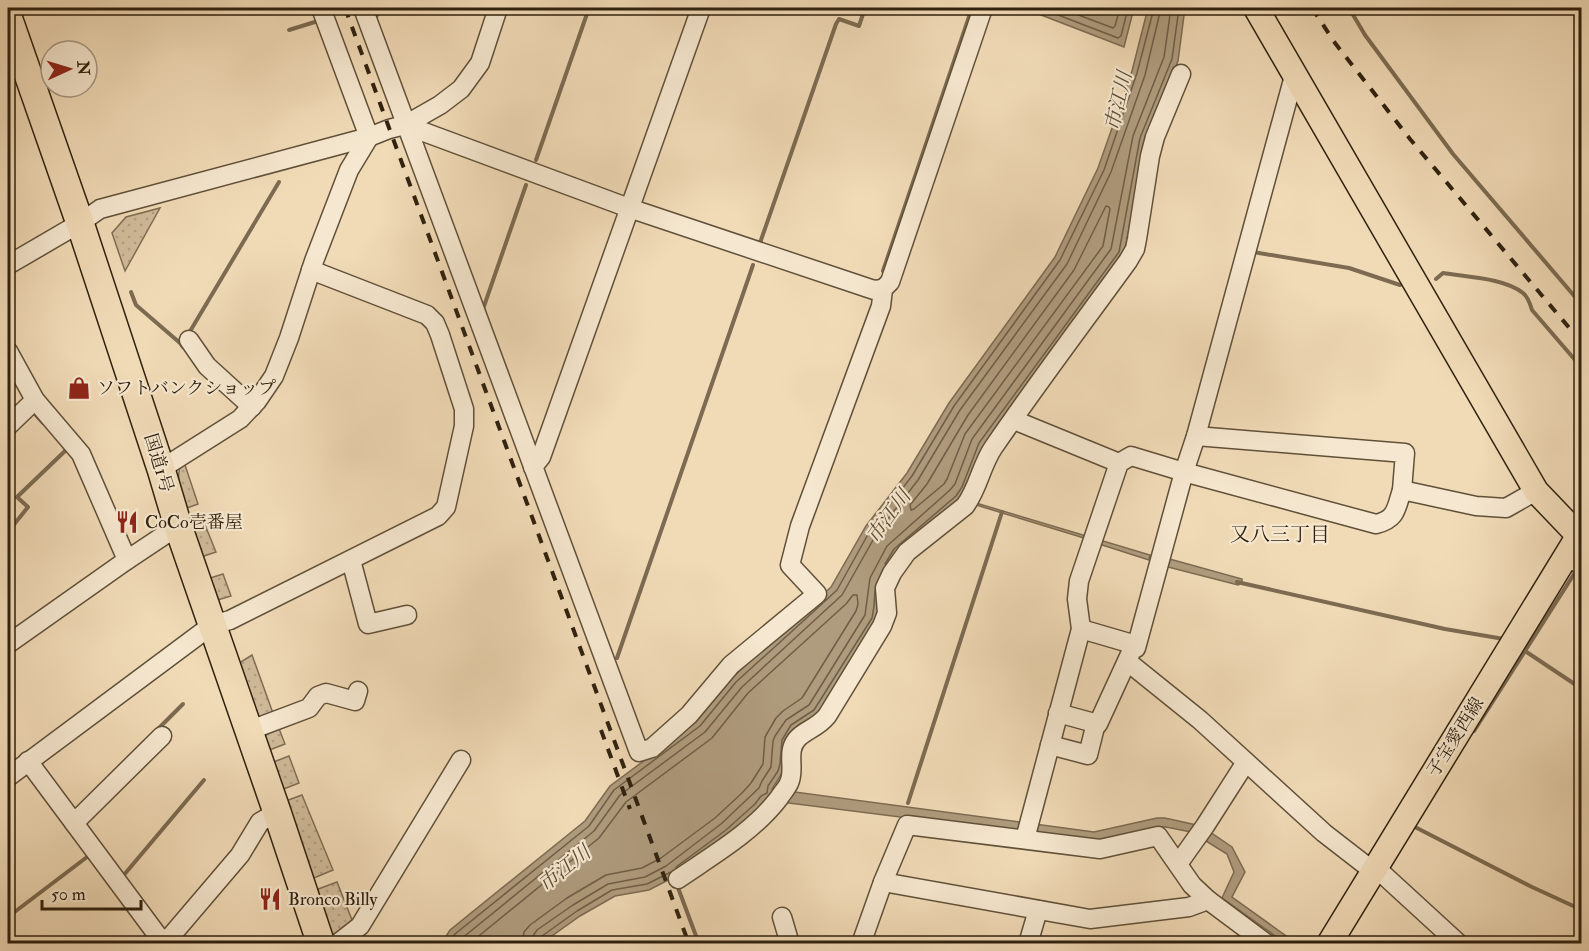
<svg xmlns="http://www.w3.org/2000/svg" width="1589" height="951" viewBox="0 0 1589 951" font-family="'IM FELL Double Pica','Noto Serif JP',serif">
<defs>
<pattern id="park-dots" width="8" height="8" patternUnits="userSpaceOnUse" patternTransform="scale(1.5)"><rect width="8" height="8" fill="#d0bb9a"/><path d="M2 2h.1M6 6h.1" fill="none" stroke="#b3a084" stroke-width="1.8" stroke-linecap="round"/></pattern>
</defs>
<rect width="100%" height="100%" fill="#f1dbb7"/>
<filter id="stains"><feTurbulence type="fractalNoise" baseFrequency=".00333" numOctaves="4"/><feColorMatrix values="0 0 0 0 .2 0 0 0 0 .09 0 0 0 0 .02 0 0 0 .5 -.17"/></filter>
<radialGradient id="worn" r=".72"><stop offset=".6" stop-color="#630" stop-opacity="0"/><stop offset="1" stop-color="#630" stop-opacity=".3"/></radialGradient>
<g fill="url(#park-dots)" stroke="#806e54" stroke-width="1.5">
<path d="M160,208L125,271L112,233L126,217Z"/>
<path d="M184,462L198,504L187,508C183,494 172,474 184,462Z"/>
<path d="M203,520L216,552L201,557L191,524Z"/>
<path d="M223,574L231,596L214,601L207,579Z"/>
<path d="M252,655L274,716L261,719L255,716L236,665Z"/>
<path d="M278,726L285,744L267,751C262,736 263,732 278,726Z"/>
<path d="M289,756L299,783L281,790L271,763Z"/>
<path d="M302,795L333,870L309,880L283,802Z"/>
<path d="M337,882L352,920L342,934L335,936L329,932L313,891Z"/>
</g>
<g fill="#af9c7e" stroke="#7c6b52" stroke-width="1.5">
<path d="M1023,8H1134L1124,47Z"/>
<path d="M1148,8H1185L1178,61L1146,139L1124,255L960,500L898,553L878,620L772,789L1094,832L1157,818H1165L1201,826L1232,847L1245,872L1232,897L1296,943H1285L1222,898L1234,872L1227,854L1206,841L1191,832L1166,827H1158L1099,842L765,800L759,808L730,835L674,877L649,890L615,896L580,916L542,943L441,944L450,930L585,821L610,786L696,722L732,678L831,587L866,526L907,473L949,403L1055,257L1098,168L1132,71Z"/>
<path d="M976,503L1150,555L1149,560L1096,543L1084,538L976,505Z"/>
<path d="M1166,558L1242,579V583L1238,585L1164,566Z"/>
</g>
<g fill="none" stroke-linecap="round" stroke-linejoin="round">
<g stroke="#6f5e46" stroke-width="1.5">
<path d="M1040,8L1118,38L1121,36L1128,8"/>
<path d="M1060,8L1113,28L1115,26L1120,8"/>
<path d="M1106,206L1109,207L1110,209L1103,246L965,434L947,479L944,484L914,509L911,510L910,505L927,484L968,415L1074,270Z"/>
<path d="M885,564L894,549L956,496L962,487L979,443L1119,252L1140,138L1172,59L1179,8"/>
<path d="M824,602L837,590L871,529L912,476L954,406L1060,260L1104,170L1137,73L1154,8"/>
<path d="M676,867L726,830L755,804L761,796L767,793L768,786L778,771L780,764L782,740L791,725L814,710L872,618L874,606L875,590"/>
<path d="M448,944L455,934L589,826L614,790L700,726L736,682L823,603"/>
<path d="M457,944L461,939L594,831L620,795L705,732L742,687L842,595L877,533L918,480L960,410L1067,264L1111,172L1145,75L1161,8"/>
<path d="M469,944L599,838L626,802L712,738L748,693L846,604L853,595H857L858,604L856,611L802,698L783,711L776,718L765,737L763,764L751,783L742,793L715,818L661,858L642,868L606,875L567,898L530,925L524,932L522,944"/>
<path d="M531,944L533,936L537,930L573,905L608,884L645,877L666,866L721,824L759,788L762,781L771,767L773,741L775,736L786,720L809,705L865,615L870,578L887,546L950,490L955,484L972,439L1111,249L1133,136L1164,57L1171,8"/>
<path d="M539,944L540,939L542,936L577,911L612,890L647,884L671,872"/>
</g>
<g stroke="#7c6b52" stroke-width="4">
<path d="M1349,8L1365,35L1453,154L1582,305"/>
<path d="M375,21L379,8"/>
<path d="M289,30L318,21"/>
<path d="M536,160L589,8"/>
<path d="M760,243L836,24L839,19L859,26L865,8"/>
<path d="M1253,252L1349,268L1400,285"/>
<path d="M883,271L972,8"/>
<path d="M1436,279L1443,273C1466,277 1505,278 1523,293C1528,297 1530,303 1532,310L1582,368"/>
<path d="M131,292L136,305L180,343L183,347"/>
<path d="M482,312L526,185"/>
<path d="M189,333L279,182"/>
<path d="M34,413L43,423"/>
<path d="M8,532L28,507L17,497L65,451V447"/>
<path d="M1237,582L1445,629L1504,639"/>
<path d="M1525,651L1582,689"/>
<path d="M617,658L753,265"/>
<path d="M158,729L183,704"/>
<path d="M1474,731L1576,571"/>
<path d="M908,803L1002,512"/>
<path d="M1414,824L1413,826L1532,887L1582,910"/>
<path d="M123,876L204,780"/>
<path d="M677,885L699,944"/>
<path d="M8,917L91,854"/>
</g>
<g stroke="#605039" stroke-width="21">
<g id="minor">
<path d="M321,8L369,137"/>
<path d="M363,8L639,752L652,748L689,715L731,665L817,594L790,565L800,526L881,306L883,289L890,282L983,8"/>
<path d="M405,125L629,208L874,290L883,289"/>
<path d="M8,265L80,223L100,209L369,137L389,129L405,125L440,105L461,89L480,63L498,8"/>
<path d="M189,340L207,366L252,407"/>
<path d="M8,351L35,400L81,454L127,560"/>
<path d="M1014,420L1119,463"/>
<path d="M8,426L35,400"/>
<path d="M1196,436L1405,453L1402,490"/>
<path d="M533,467L541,457L701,8"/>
<path d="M161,469L240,419L257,401L274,376L289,338L314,261L349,170L369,137"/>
<path d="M1567,555L1582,566"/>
<path d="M351,560L368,624L407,615"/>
<path d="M1081,629L1136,645"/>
<path d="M8,644L127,560L178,526"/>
<path d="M1128,662L1200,720L1324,833L1373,871"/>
<path d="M1058,713L1098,724L1132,650L1136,648L1184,472L1196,436L1294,76"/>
<path d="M248,731L309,708L318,696L326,693L355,701L358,691"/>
<path d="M1050,745L1088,755L1096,723"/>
<path d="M28,761L164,944"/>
<path d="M8,777L212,625L230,620L438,516L446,507L464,426V409L440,335L435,323L427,315L311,270"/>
<path d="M74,823L162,736"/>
<path d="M1025,839L1081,629L1077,599L1079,581L1119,463L1131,456L1184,472L1376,524C1397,519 1396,508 1402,490L1476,506L1506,508L1536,491"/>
<path d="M1178,864L1205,826L1246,762"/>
<path d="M1375,867L1459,944"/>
<path d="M678,879C713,855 753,832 779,798C782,793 787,788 789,783C796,769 785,751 798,738C807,729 817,728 827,716L882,626L887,613L885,588L892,573L907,552L965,506C978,489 981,466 993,448C1036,385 1083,323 1128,261L1135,249L1137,239L1150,156L1155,137L1181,74"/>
<path d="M883,882L1090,919L1189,907L1208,900"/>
<path d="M782,917L790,944"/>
<path d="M159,944L171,936L240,855L260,822L277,812"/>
<path d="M337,944L360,926L461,760"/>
<path d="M861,944L883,882L907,825L1100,849L1158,836L1192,885L1208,900L1267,944"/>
<path d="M1028,944L1038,910"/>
</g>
</g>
<g stroke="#2f210f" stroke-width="27">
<g id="major">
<path d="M1256,8L1536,491L1578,535"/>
<path d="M1329,944L1582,530"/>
</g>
</g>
<g stroke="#2f210f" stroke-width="30">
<path id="highway" d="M8,17L80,223L161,469L178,526L277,812L321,944"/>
</g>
<use href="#minor" stroke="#f6e8d0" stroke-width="18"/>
<use href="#major" stroke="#f1dbb7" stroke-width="24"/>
<use href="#highway" stroke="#f1dbb7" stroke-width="27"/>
<g stroke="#2f210f" stroke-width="4" stroke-dasharray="10 10" stroke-linecap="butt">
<path d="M345,8L689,944"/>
<path d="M1312,8L1335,43L1410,139L1582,343"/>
<path d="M601,730L630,809"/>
</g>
</g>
<defs>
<g id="shop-bare" transform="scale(1.8)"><path d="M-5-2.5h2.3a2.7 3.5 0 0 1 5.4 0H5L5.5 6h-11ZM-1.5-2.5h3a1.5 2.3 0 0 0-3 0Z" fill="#8f2418" stroke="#f6e8d0" stroke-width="2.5" paint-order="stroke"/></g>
<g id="restaurant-bare" transform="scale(1.8)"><path d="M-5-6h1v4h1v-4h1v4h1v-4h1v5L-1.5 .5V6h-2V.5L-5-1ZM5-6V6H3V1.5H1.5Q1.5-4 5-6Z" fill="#8f2418" stroke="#f6e8d0" stroke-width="2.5" paint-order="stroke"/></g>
</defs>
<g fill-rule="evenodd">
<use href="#shop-bare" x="79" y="388"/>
<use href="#restaurant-bare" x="127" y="522"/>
<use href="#restaurant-bare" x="270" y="899"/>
</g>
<g text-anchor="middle" stroke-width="4.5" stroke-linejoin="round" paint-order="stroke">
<g font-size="18" fill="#2f210f" stroke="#f6e8d0" text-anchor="start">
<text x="97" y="394">ソフトバンクショップ</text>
<text x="145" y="528">CoCo壱番屋</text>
<text x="288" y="905">Bronco Billy</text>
</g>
<g font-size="18" fill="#2f210f" stroke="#f6e8d0">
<text transform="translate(159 463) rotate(73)" y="6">国道1号</text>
<text transform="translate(1455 737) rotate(-58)" y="6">子宝愛西線</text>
</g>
<g font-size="20" font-style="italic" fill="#5c4c36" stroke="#f6e8d0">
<text transform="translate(1118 101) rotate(-77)" y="7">市江川</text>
<text transform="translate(888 516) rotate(-54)" y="7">市江川</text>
<text transform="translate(564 868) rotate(-39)" y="7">市江川</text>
</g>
<g font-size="20" fill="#2f210f" stroke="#f6e8d0">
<text x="1280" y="541">又八三丁目</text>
</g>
</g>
<rect width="1589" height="951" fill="none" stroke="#f1dbb7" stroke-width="30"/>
<rect x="9" y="9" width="1571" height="933" fill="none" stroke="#2f210f" stroke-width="3"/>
<rect x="15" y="15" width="1559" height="921" fill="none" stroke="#2f210f" stroke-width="1.5"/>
<g transform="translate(69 69) rotate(86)"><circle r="28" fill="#f6e8d0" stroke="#a69883" stroke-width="1.5"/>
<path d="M0-4.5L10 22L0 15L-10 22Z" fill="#8f2418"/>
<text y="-9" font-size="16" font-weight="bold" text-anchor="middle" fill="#2f210f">N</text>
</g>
<path d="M42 900v9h99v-9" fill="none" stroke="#2f210f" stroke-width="3"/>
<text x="51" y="900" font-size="18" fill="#2f210f" stroke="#f6e8d0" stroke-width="4.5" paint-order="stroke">50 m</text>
<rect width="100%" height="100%" filter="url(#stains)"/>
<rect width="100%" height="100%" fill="url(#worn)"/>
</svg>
